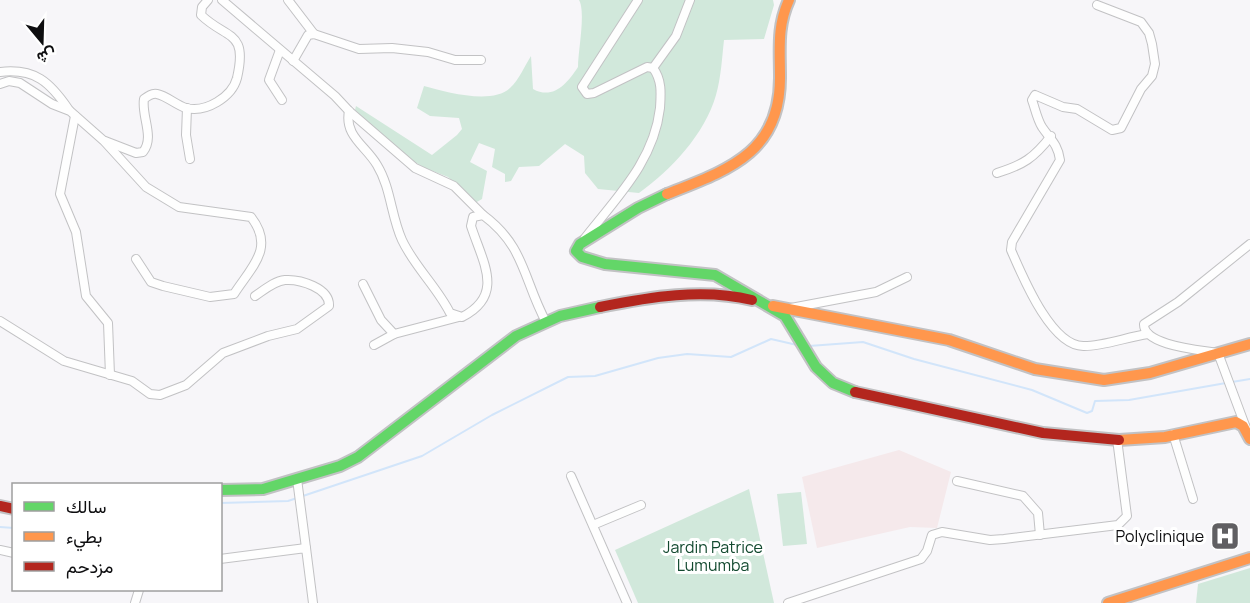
<svg xmlns="http://www.w3.org/2000/svg" width="1250" height="603" viewBox="0 0 1250 603" font-family="Manrope,Vazirmatn,sans-serif">
<rect width="100%" height="100%" fill="#f7f6f9"/>
<path fill="#f5e9eb" d="M899,450L951,472L937,528L910,527L817,548L802,477Z"/>
<g fill="#d1e8db">
<path d="M579,0H773L774,5L764,39L724,40C722,58 721,78 716,95C705,134 671,170 639,193L598,189L585,173L584,156L565,144L539,166L519,167L511,181L505,182V174L492,167L495,149L479,143L470,162L487,171L482,199L475,203L448,177L425,168L401,154L355,110L356,106L432,155L457,135L462,129L459,118L430,116L417,108L424,86C446,92 492,105 510,88C519,80 525,65 531,56L533,89C553,100 567,84 578,67C578,51 586,12 579,0Z"/>
<path d="M749,489L774,603H638L615,550Z"/>
<path d="M801,492L807,544L783,546L777,494Z"/>
<path d="M1250,568V603H1196L1198,584Z"/>
</g>
<g fill="none" stroke-linecap="round" stroke-linejoin="round">
<g stroke="#d2e5fa" stroke-width="2">
<path d="M809,346L863,342L914,359L1032,390L1087,413L1092,411L1095,401L1129,400L1226,383"/>
<path d="M1232,382L1250,379"/>
<path d="M220,503L288,501L422,456L492,415L568,377L595,376L658,358L687,354L731,357L771,339L797,345"/>
<path d="M0,527L14,528"/>
</g>
<g stroke="#c2c2c4" stroke-width="10">
<g id="street">
<path d="M222,0L335,96L349,111L415,168L454,186L483,215"/>
<path d="M288,0L314,34"/>
<path d="M1097,5L1141,22L1149,33L1152,44L1155,64L1152,76L1141,89L1121,128L1112,130L1077,109L1063,107L1035,95L1032,100C1035,108 1037,119 1042,127C1050,139 1058,144 1060,160L1012,242L1011,250C1022,275 1051,347 1084,346C1104,346 1127,337 1148,334"/>
<path d="M280,50L269,80L282,100"/>
<path d="M293,61L308,35L314,34L359,49L392,48L428,52L455,60H481"/>
<path d="M653,68L676,36L690,0"/>
<path d="M0,72C35,68 50,82 69,110"/>
<path d="M0,84L9,81L20,83L52,104L70,111L104,141L146,187L179,207L251,217C275,248 252,266 234,294L210,297L163,286L151,282L136,259"/>
<path d="M187,108L186,135L190,159"/>
<path d="M349,111C344,136 366,146 377,165C391,188 391,216 402,240C414,266 437,287 450,313L462,317C505,295 483,263 471,226L473,217L483,215C525,246 523,279 546,322"/>
<path d="M75,116L60,194L76,232L86,296L108,323L110,375"/>
<path d="M105,141L136,153L143,152C155,137 141,116 144,99C148,96 152,93 157,94C167,96 176,105 186,108C206,113 232,97 237,78C248,30 227,40 201,15L202,7L208,0"/>
<path d="M997,173C1023,165 1034,158 1051,136"/>
<path d="M585,238C617,197 654,161 660,108C661,93 662,80 653,68L647,67L594,93L587,94L582,87L638,0"/>
<path d="M363,284L381,320L394,334"/>
<path d="M791,308L876,292L907,277"/>
<path d="M0,321L64,361L132,381L150,394L160,395L186,385L223,353L268,336L297,329L329,306C330,288 300,279 285,280C274,281 264,290 255,296"/>
<path d="M374,345L394,334L459,317"/>
<path d="M1246,428L1218,353C1202,350 1143,346 1144,324L1178,302L1250,244"/>
<path d="M1173,434L1193,499"/>
<path d="M571,476L627,603"/>
<path d="M297,479L306,548"/>
<path d="M957,481L1023,496L1038,513L1040,535"/>
<path d="M593,525L641,505"/>
<path d="M0,550L14,553"/>
<path d="M220,559L306,548L313,603"/>
<path d="M135,603L139,590"/>
<path d="M788,603L921,559L927,551L932,535L942,532L990,540L1004,539L1118,525L1127,516L1117,439"/>
</g>
</g>
<g stroke="#c2c2c4" stroke-width="14">
<g id="fast">
<path d="M667,194L638,208L580,244L576,251L582,257L605,264L715,275L785,316L816,367L833,383L855,392"/>
<path d="M220,490L263,489L340,466L358,457L516,336L560,316L600,307"/>
</g>
</g>
<g stroke="#c2c2c4" stroke-width="14">
<g id="slow">
<path d="M667,194C728,170 781,153 780,76C780,49 777,26 789,0"/>
<path d="M773,306L949,340L1035,369L1104,380L1150,373L1250,344"/>
<path d="M1119,440L1165,437L1236,422L1243,426L1250,439"/>
<path d="M1108,603L1250,558"/>
</g>
</g>
<g stroke="#c2c2c4" stroke-width="14">
<g id="jam">
<path d="M600,307C649,297 703,288 752,300"/>
<path d="M855,392L1043,433L1119,440"/>
<path d="M0,506L14,509"/>
</g>
</g>
<use href="#street" stroke="#fefefe" stroke-width="8"/>
<use href="#fast" stroke="#63d668" stroke-width="10"/>
<use href="#slow" stroke="#ff974d" stroke-width="10"/>
<use href="#jam" stroke="#b3261e" stroke-width="10"/>
</g>
<defs>
<g id="hospital-square" transform="scale(1.5)"><rect x="-9" y="-9" width="18" height="18" rx="4" fill="#605f62" stroke="#fff"/><path d="M-5-5h3v3.5h4V-5h3V5h-3V1.5h-4V5h-3Z" fill="#fff"/></g>
</defs>
<g fill-rule="evenodd">
<use href="#hospital-square" x="1225" y="536"/>
</g>
<g text-anchor="middle" stroke-width="6" stroke-linejoin="round" paint-order="stroke">
<g font-size="16" fill="#0e0e10" stroke="#fff" text-anchor="end">
<text x="1204" y="542">Polyclinique</text>
</g>
<g font-size="16" fill="#12492f" stroke="#fff">
<text x="713" y="553">Jardin Patrice<tspan x="713" dy="18">Lumumba</tspan></text>
</g>
</g>
<rect x="12" y="483" width="210" height="108" fill="#ffffff" stroke="#9f9f9f" stroke-width="1.5"/>
<rect x="24" y="502" width="30" height="9" fill="#63d668" stroke="#9f9f9f" stroke-width="1.5"/>
<text x="66" y="513" font-size="18" fill="#0e0e10">سالك</text>
<rect x="24" y="532" width="30" height="9" fill="#ff974d" stroke="#9f9f9f" stroke-width="1.5"/>
<text x="66" y="543" font-size="18" fill="#0e0e10">بطيء</text>
<rect x="24" y="562" width="30" height="9" fill="#b3261e" stroke="#9f9f9f" stroke-width="1.5"/>
<text x="66" y="573" font-size="18" fill="#0e0e10">مزدحم</text>
<g transform="translate(42 42) rotate(161)" stroke="#ffffff" stroke-width="4.5" paint-order="stroke">
<path d="M0-4.5L10 22L0 15L-10 22Z" fill="#0e0e10"/>
<text y="-9" font-size="16" font-weight="bold" text-anchor="middle" fill="#0e0e10">ش</text>
</g>
</svg>
